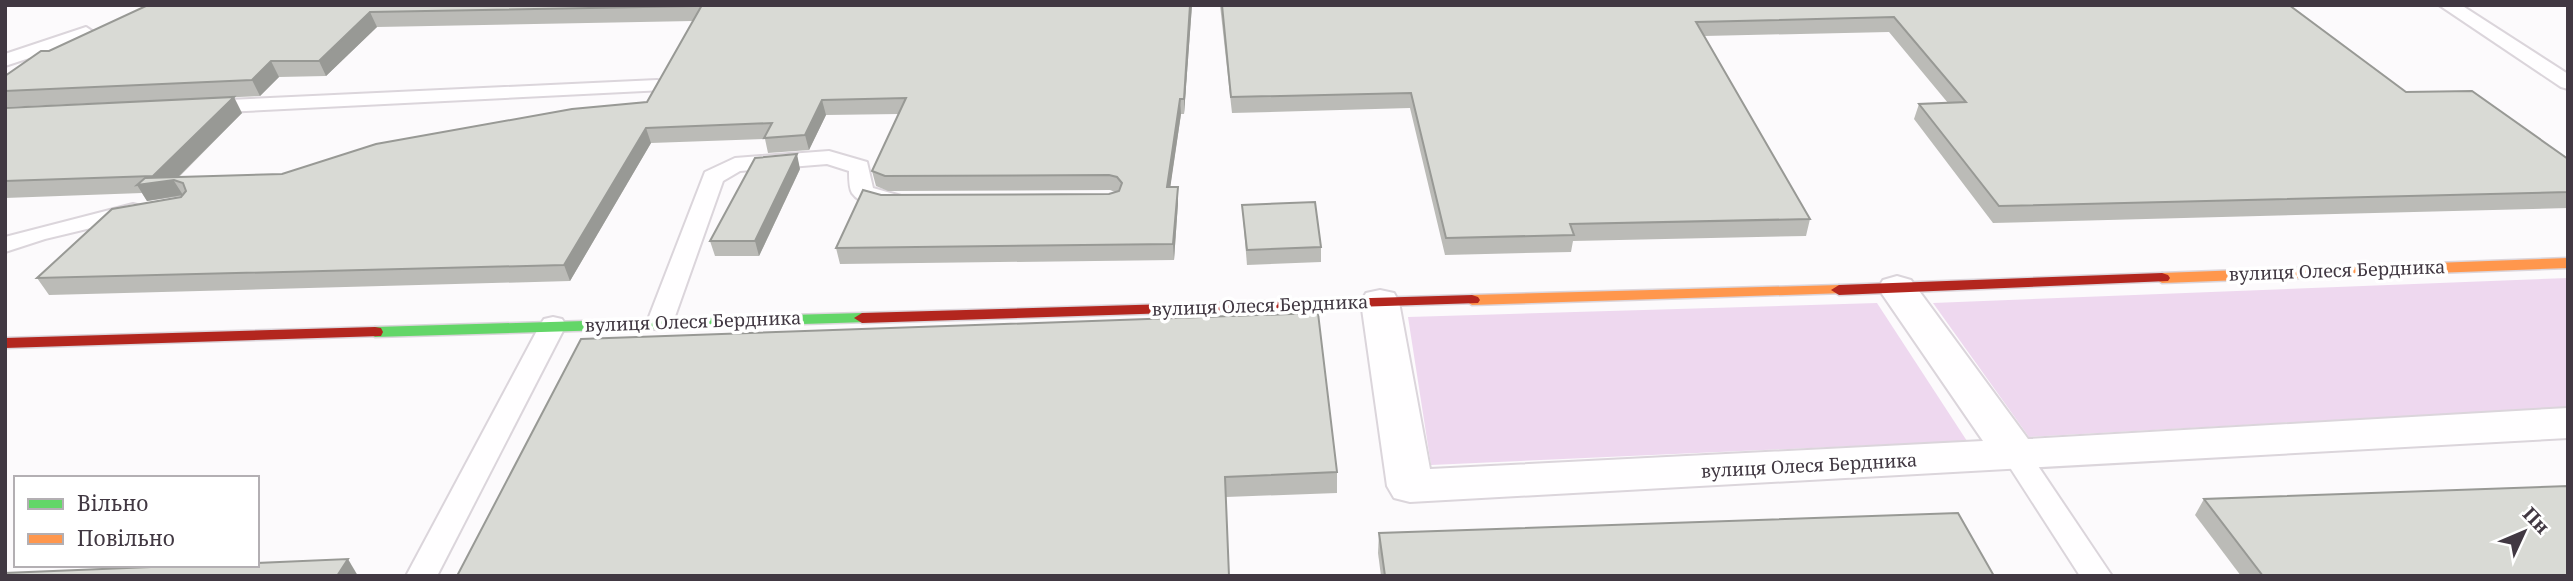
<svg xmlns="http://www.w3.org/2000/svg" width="2573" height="581" viewBox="0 0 2573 581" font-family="'Noto Serif',serif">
<rect width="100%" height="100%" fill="#fcfafc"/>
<g fill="#eed8ef">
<path d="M2568,278V407L2029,437L1933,303Z"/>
<path d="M1877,303L1967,441L1431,465L1408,317Z"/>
</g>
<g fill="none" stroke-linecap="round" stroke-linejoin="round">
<g stroke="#dbd5db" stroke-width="4">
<g id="lane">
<path d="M2439,5H2461L2568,74V89L2561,87Z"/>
<path d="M86,27L95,33L93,37L5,66V54Z"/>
<path d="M657,80L664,82L667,86L664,90L205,113L198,111L195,107L198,103L205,101Z"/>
<path d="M829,151L867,162L873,188L901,196L904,201L901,206C887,209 861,206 852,193C849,188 849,177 849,171L827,164L740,171L723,181L673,322L669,328L660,330L651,328L647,322L705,172L735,158Z"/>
<path d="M133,204L141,206L144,211L141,216L45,239L5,252V237Z"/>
<path d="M553,317L562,319L566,325L437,576H406L540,325L544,319Z"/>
<path d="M2016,445L2026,448L2112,576H2080L2002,455L2006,448Z"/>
</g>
</g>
<g stroke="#dbd5db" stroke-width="4">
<path id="street" d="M1897,276L1911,280L2028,439L2568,408V438L1410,502L1394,498L1387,486L1361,302L1366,293L1380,290L1394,293L1399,302L1430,469L1983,441L1878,288L1883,280Z"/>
</g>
<g stroke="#dbd5db" stroke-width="3">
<path id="fast" d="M862,313L868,314L870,318L868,322L375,337L367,332L375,327Z"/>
</g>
<g stroke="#dbd5db" stroke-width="3">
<g id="slow">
<path d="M2568,258V268L2162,283L2154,278L2162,273Z"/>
<path d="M1839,285L1847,290L1845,293L1472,305L1464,300L1472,295Z"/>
</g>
</g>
<g stroke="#dbd5db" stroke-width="3">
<g id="jam">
<path d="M2162,273L2168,275L2170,278L2168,281L1839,295L1831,290L1839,285Z"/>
<path d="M1472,295L1478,297L1480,300L1478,303L862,323L854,318L862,313Z"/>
<path d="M375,327L381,328L383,332L381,336L5,348V338Z"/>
</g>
</g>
<use href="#lane" fill="#fffeff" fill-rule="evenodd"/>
<use href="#street" fill="#fffeff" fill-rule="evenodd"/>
<use href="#fast" fill="#63d668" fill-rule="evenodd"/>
<use href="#slow" fill="#ff974d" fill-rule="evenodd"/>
<use href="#jam" fill="#b3261e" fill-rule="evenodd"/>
</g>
<g fill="#bbbbb7">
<path d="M148,5H1192L1184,114H1181L1170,187L1178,203L1174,260L840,264L836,248L881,195L1109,194L1115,192L1110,190L888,191L876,186L872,171L899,114L826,115L809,150L768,153L765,139L651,143L570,281L49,295L37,278L182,196L147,201L142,193L5,198V108L242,113L179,177L282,174L647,102L693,21L377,27L326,76L279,77L260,96L5,107V76L49,51Z"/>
<path d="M1220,5H2289L2406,92L2568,159V208L1993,223L1914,119L1919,104L1948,103L1889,32L1704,36L1810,219L1806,236L1573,241L1571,252L1445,255L1410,108L1232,113Z"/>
<path d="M800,169L759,256H715L710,241Z"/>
<path d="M1242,205L1321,247V262L1247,265Z"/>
<path d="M581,339L1337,472V493L1226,497Z"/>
<path d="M2204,499L2568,576H2241L2195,515Z"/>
<path d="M1379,533L1994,576H1381L1378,553Z"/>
</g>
<g fill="#989995">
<path d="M1190,5H1192L1184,114V99Z"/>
<path d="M370,12L377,27L326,76L319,61Z"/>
<path d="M271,61L279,77L260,96L252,80Z"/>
<path d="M234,97L242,113L174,181L183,195L147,201L137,185L156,182L153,176Z"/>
<path d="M1180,99L1181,114L1168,203L1167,187Z"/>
<path d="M822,100L826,115L809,150L805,135Z"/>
<path d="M646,128L651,143L570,281L564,265Z"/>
<path d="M797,154L800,169L759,256L755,241Z"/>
<path d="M1178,187V203L1174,260L1173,244Z"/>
<path d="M348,559L358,576H337Z"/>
</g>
<g fill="#d9dad5" stroke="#989995" stroke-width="2">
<path d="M148,5H698L697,6L370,12L319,61H271L252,80L5,91V76L41,51H49Z"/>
<path d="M702,5H1190L1184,99H1180L1167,187H1178L1173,244L836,248L863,190L881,195L1109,194L1119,191L1122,183L1117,177L1109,175L885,176L872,171L906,98L822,100L805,135L764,138L772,123L646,128L564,265L37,278L112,209L181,197L186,191L183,183L174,180L137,185L145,178L282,174L376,144L572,109L647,102Z"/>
<path d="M1222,5H2289L2406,92L2472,91L2568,159V192L1999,206L1919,104L1966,102L1894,17L1696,22L1810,219L1570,224L1574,235L1446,238L1411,93L1231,97Z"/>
<path d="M234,97L153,176L5,181V108Z"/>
<path d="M797,154L755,241H710L755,158Z"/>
<path d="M1315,202L1321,247L1247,250L1242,205Z"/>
<path d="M1318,313L1337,472L1225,477L1229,576H457L581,339Z"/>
<path d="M2568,486V576H2263L2204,499Z"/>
<path d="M1958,513L1994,576H1385L1379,533Z"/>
<path d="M348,559L337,576H5V573L200,565H257V563Z"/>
</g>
<g text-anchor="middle" stroke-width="7" stroke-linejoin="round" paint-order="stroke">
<g font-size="18" fill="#413842" stroke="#fff">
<text transform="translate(2337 271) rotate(-2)" y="6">вулиця Олеся Бердника</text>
<text transform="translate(1260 306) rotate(-2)" y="6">вулиця Олеся Бердника</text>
<text transform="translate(693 322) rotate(-2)" y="6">вулиця Олеся Бердника</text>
<text transform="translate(1809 466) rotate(-3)" y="6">вулиця Олеся Бердника</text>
</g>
</g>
<rect width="2573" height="581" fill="none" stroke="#413842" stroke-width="14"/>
<rect x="14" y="476" width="245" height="91" fill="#ffffff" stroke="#b3afb3" stroke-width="2"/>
<rect x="28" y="499" width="35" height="10" fill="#63d668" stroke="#b3afb3" stroke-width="2"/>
<text x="77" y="511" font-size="21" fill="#413842">Вільно</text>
<rect x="28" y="534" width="35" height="10" fill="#ff974d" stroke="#b3afb3" stroke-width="2"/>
<text x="77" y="546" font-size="21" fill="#413842">Повільно</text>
<g transform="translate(2524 532) rotate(46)" stroke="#ffffff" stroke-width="5" paint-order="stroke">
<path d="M0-5L12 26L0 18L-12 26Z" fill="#413842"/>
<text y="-10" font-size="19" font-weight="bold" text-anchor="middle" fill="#413842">Пн</text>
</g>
</svg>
